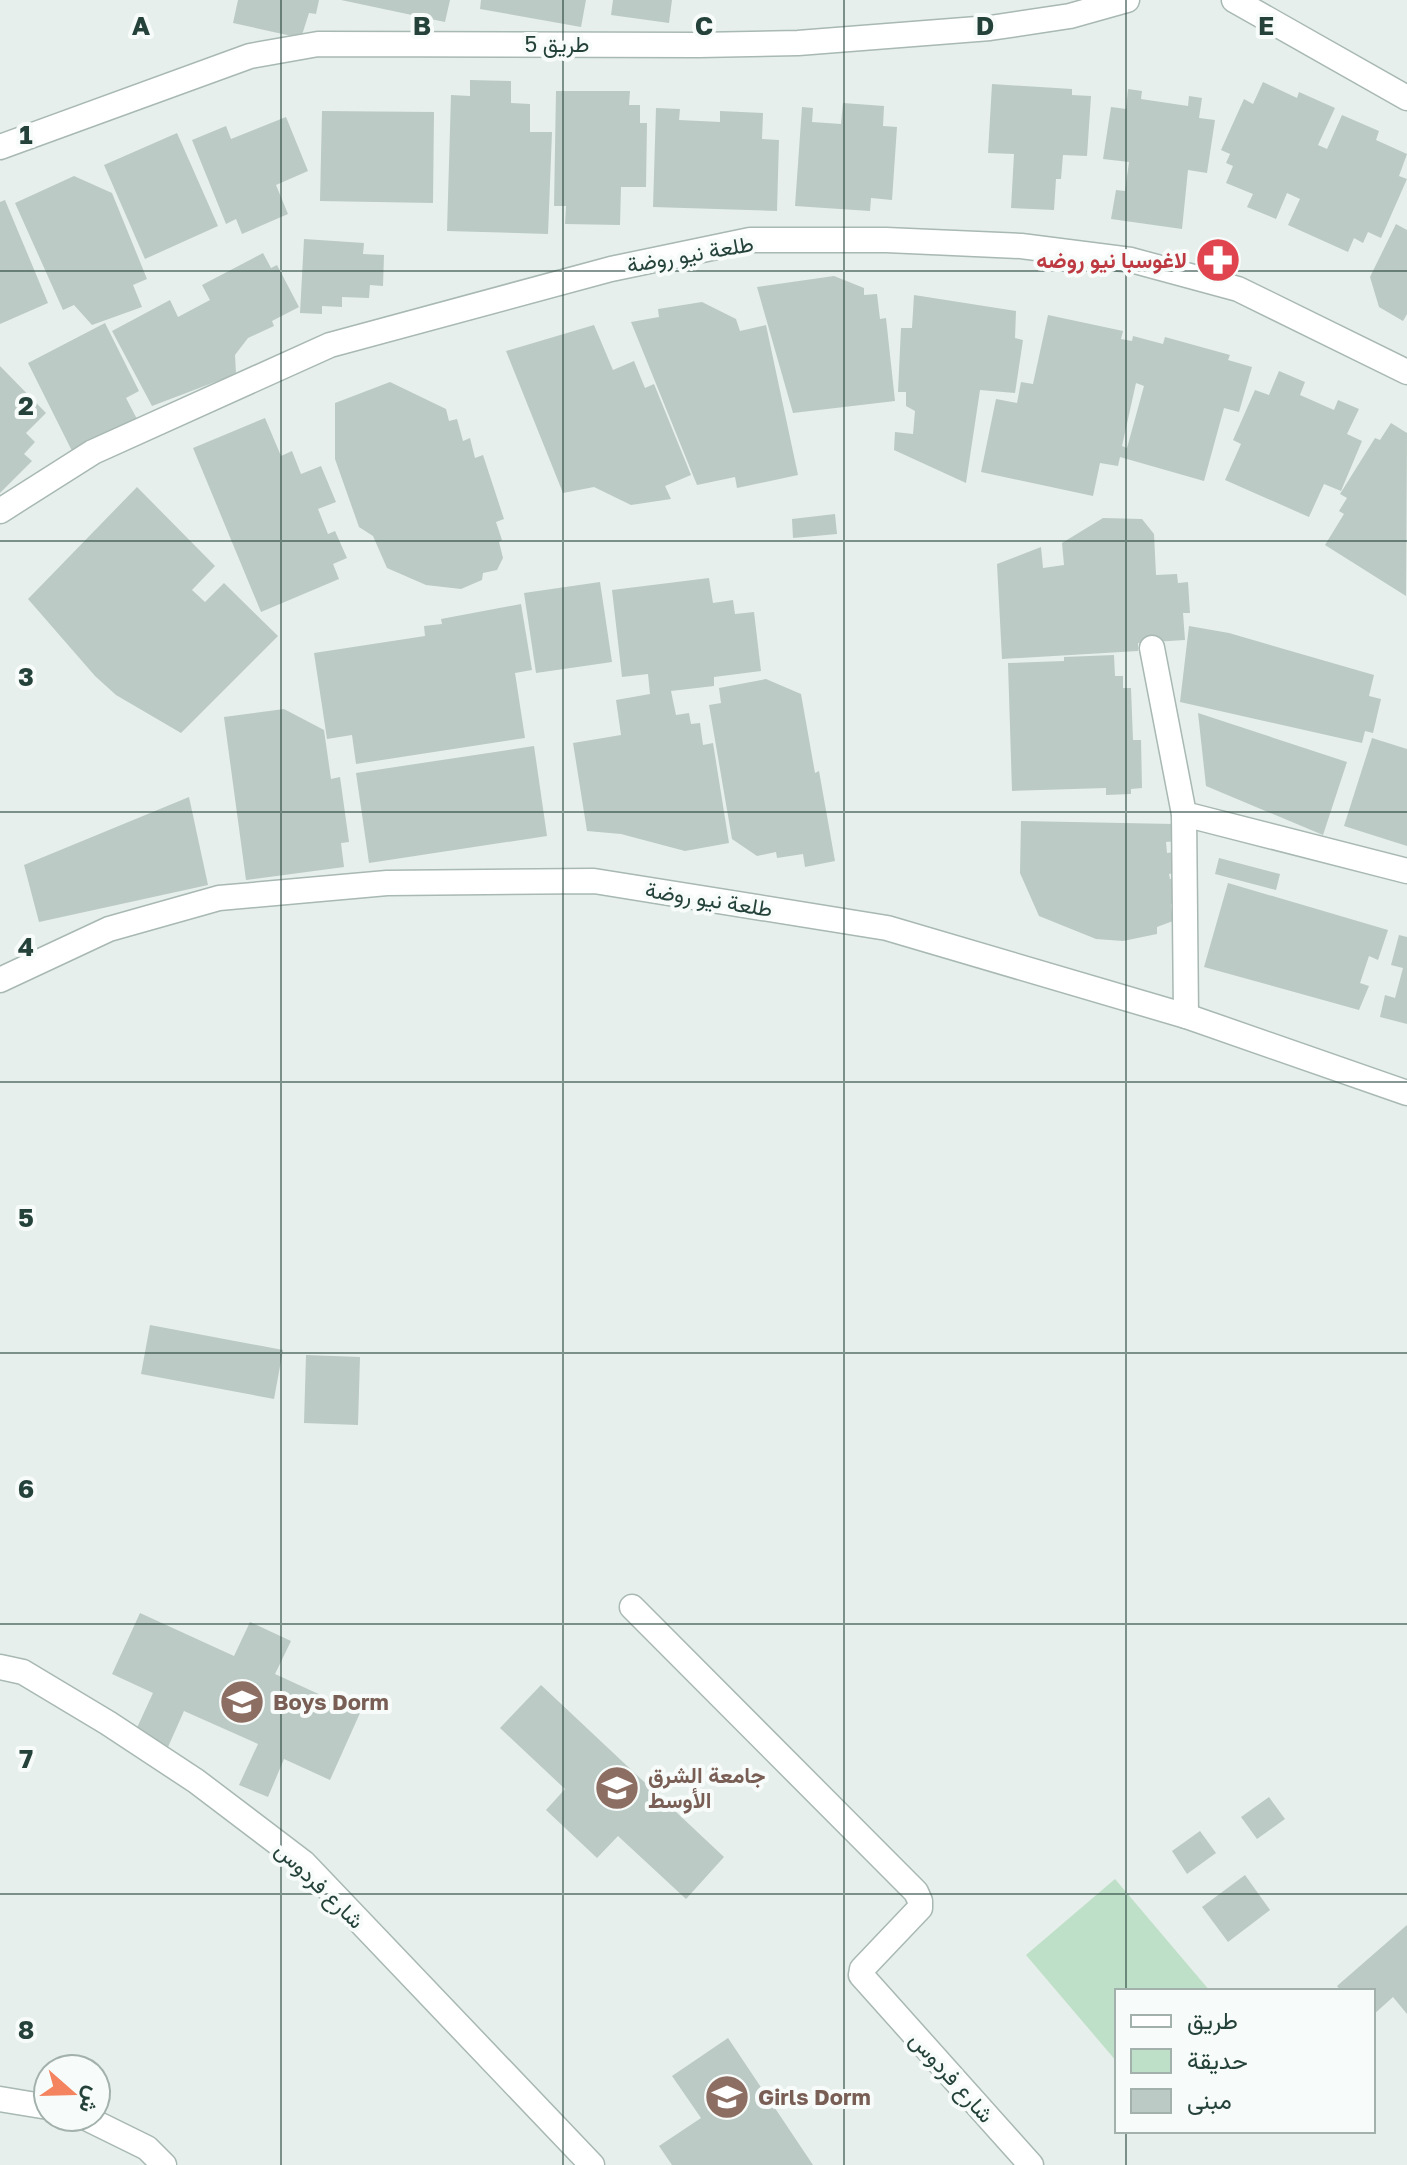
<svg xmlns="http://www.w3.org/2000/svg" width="1407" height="2165" viewBox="0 0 1407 2165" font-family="'Golos Text',Vazirmatn,sans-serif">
<rect width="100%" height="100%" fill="#e6efeb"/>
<path fill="#bfe0c8" d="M1115,1879L1210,1991H1117V2062L1026,1955Z"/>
<g fill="#bbcac4" fill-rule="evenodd">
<path d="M238,0H319L316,14L309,13L301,38L233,23Z"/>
<path d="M341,0H450L445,22Z"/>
<path d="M481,0H586L581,27L480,9Z"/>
<path d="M613,0H672L669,23L611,15Z"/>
<path d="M470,80L511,81V103L530,104V132H552L548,234L447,231L451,95L470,96Z"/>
<path d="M1263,82L1297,98L1299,92L1335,108L1318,145L1327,149L1342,115L1379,131L1376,140L1407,154L1399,176L1407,179L1381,238L1368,232L1363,243L1354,238L1348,252L1288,225L1300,199L1287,193L1276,219L1247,207L1253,194L1226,183L1233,166L1226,163L1230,154L1221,150L1244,99L1253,104Z"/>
<path d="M992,84L1072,89V95L1091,96L1087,156L1063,155L1061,179H1056L1054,210L1011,208L1014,154L988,153Z"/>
<path d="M1128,89L1142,91L1141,99L1188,106L1189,96L1202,98L1199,118L1215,120L1207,173L1188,170L1182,229L1111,219L1116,190L1125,191L1129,162L1103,159L1111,107L1126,109Z"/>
<path d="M556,91H630L629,105H640V123H647L646,187H621L620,225L565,224L566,206H554Z"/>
<path d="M843,103L884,106L883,126L897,127L892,200L871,198L870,211L795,206L802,107L813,108L812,122L841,124Z"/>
<path d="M656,108L680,109L679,120L720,122V111L763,113L762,139L779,140L777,211L653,207Z"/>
<path d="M322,111L434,112L433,203L320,201Z"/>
<path d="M286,117L308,171L276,185L288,214L242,234L236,219L226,224L192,140L226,126L231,139Z"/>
<path d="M177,133L218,226L145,259L104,165Z"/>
<path d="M74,176L112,193L147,279L133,285L142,307L92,325L74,305L63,310L15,203Z"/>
<path d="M5,200L48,303L0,324V202Z"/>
<path d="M1396,224L1407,230V314L1403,321L1379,307L1370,277Z"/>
<path d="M304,239L364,243L363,254L384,255L383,286L370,285L369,298L342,297V307L322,306V314L300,313Z"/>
<path d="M263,253L271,268L277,265L299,307L272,321L274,326L248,338L235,355L236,374L152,406L112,331L170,300L178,317L210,300L202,285Z"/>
<path d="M834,276L864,288V295L877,294L880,319L886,318L895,401L793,413L757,287Z"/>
<path d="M914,295L1016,311L1015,338L1023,340L1015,393L980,390L966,483L894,450L895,432L913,434L915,411L906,406V392H898L901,328H912Z"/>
<path d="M702,302L736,319L740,331L766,325L798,475L737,488L735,477L697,485L631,322L659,317L658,309Z"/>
<path d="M1048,315L1123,331L1121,339L1132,341L1133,336L1163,344L1165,337L1230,355L1228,360L1252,367L1239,412L1224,408L1204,481L1120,457L1118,466L1100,463L1093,496L981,472L996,399L1017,403L1021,382L1033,384ZM1136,383L1144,386L1127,448L1122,446Z"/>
<path d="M105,323L139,391L126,398L137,419L72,451L28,363Z"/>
<path d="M594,325L613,370L634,361L645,388L654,384L691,475L665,486L671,499L631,505L594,487L563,493L506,351Z"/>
<path d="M0,366L46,413L26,433L35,442L24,454L32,461L0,493Z"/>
<path d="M1279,371L1305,382L1300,395L1334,410L1338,400L1359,409L1347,434L1362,441L1341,491L1324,484L1309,517L1225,480L1241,444L1233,440L1255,390L1269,395Z"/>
<path d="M390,382L446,409L449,421L457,419L463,441L470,438L475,458L483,455L504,519L496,522L502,540L499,542L503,558L497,570L483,573L482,580L461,589L426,585L387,568L373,536L359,527L335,459V403Z"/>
<path d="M265,418L281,456L292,451L301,474L321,466L336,502L318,509L328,534L335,531L347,558L333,564L339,579L261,612L193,448Z"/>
<path d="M1391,423L1407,433L1406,596L1325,545L1344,514L1339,511L1347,498L1340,494L1375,438L1380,440Z"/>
<path d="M137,487L215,566L192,590L205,602L224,583L278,636L181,733L116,695L95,676L28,599Z"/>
<path d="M835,514L837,534L793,538L792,519Z"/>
<path d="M1103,518L1142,519L1154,534L1156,575L1177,574L1178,583L1188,582L1190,613H1183L1185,640L1138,643V651L1002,659L997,564L1041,547L1043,568L1064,565L1062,543Z"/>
<path d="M709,578L713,603L733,600L735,614L754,612L761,671L714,677V686L671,691L676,715L689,713L691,724L700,723L703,745L713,743L729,843L685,851L621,834L587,831L573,743L621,735L616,700L650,694L648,674L622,677L612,590Z"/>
<path d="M600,582L612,662L536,673L524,593Z"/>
<path d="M521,604L532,670L515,673L525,738L356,764L352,735L327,739L314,653L425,636L424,626L442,624L441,619Z"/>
<path d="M1189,626L1229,633L1374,675L1369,696L1381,699L1373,733L1365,731L1362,743L1180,702Z"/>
<path d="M1114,655L1115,676H1123V688H1131L1133,740H1141L1142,788L1131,789V794L1106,795V788L1012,791L1008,663L1064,661V657Z"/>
<path d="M766,679L801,694L815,773L819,771L835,861L805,867L803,854L777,858L776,852L757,856L732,839L709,705L721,703L719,688Z"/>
<path d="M284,709L324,730L331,779L340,777L349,842L341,843L344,867L246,880L224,717Z"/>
<path d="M1198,713L1347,762L1323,835L1206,786Z"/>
<path d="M1372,738L1407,749V846L1344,826Z"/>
<path d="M534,746L547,836L369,863L356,773Z"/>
<path d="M189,797L208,885L39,922L24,865Z"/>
<path d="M1021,821L1174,824L1176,841L1166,842L1167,853L1174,852L1175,873L1169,874L1170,879L1176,878L1178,903L1171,904L1173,921L1157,927V934L1123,941L1096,939L1039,916L1020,873Z"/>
<path d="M1219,858L1280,874L1276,890L1215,874Z"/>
<path d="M1228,883L1388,930L1378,960L1369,956L1360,983L1369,986L1359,1010L1204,967Z"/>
<path d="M1399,935L1407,937V1024L1380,1017L1385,995L1395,998L1403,968L1391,965Z"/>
<path d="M150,1325L283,1350L274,1399L141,1374Z"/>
<path d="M306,1355L360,1357L358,1425L304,1423Z"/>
<path d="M140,1613L234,1656L250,1622L291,1641L275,1674L360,1713L330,1780L284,1759L268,1797L239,1785L258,1744L184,1711L168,1747L135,1732L153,1693L112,1674Z"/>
<path d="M541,1685L724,1857L686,1899L618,1836L597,1858L546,1810L565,1789L500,1728Z"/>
<path d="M1269,1797L1285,1819L1257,1839L1241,1817Z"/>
<path d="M1200,1831L1216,1853L1187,1874L1172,1851Z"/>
<path d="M1245,1875L1270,1910L1228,1942L1202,1907Z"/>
<path d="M1407,1925V2014L1393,1997L1373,2015V1991H1341L1337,1986Z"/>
<path d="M728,2038L813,2165H672L659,2146L701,2118L672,2076Z"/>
</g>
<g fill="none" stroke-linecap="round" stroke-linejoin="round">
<g stroke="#a8b8b2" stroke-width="27">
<g id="minor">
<path d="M1234,0L1407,98"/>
<path d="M0,147L250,56L318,44L699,45L798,43L990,28L1070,16L1127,0"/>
<path d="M0,511L93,452L330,345L611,269L750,240H886L1021,246L1131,260L1238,289L1407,372"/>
<path d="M1152,648L1184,814L1186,1016"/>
<path d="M1184,814L1407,871"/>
<path d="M0,980L109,929L219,898L387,883L594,881L887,928L1186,1016L1407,1093"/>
<path d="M632,1607L916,1892L920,1901V1908L862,1969L861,1975L1031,2165"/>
<path d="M0,1667L23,1672L108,1723L196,1781L304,1863L592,2165"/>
<path d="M0,2099L48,2107"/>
<path d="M84,2117L147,2148L164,2165"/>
</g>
</g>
<use href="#minor" stroke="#fff" stroke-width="24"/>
</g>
<path fill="none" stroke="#24423a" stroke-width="2" stroke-opacity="0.55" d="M281,0V2165M563,0V2165M844,0V2165M1126,0V1991M0,271H1407M0,541H1407M0,812H1407M0,1082H1407M0,1353H1407M0,1624H1407M0,1894H1407M1126,2131V2165"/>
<defs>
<g id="pharmacy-disc" transform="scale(2.3)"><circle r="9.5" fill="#e0444e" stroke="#f7fbf9"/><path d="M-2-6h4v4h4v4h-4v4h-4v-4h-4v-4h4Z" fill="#fff"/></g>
<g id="university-disc" transform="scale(2.3)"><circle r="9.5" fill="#8d6e63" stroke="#f7fbf9"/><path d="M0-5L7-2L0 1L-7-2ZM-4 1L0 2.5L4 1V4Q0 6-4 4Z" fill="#fff"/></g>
</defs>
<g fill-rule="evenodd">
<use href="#pharmacy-disc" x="1218" y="260"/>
<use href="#university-disc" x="242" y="1702"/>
<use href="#university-disc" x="617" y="1788"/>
<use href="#university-disc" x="727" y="2097"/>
</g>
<g text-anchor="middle" stroke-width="8" stroke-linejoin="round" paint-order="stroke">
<g font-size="22" fill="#24423a" stroke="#f7fbf9">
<text x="557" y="52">طريق 5</text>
<text transform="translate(690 254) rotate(-10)" y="8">طلعة نيو روضة</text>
<text transform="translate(709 899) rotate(9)" y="8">طلعة نيو روضة</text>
<text transform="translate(320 1885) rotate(44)" y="8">شارع فردوس</text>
<text transform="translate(952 2077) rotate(48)" y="8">شارع فردوس</text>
</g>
<g font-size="22" font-weight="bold" fill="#be3a42" stroke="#f7fbf9" text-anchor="end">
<text x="1187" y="268">لاغوسبا نيو روضه</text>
</g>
<g font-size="22" font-weight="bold" fill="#785e54" stroke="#f7fbf9" text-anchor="start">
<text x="273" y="1710">Boys Dorm</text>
<text x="648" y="1783">جامعة الشرق<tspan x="648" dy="25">الأوسط</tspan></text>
<text x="758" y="2105">Girls Dorm</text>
</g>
</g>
<g font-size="26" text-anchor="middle" font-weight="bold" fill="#24423a" stroke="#f7fbf9" stroke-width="8" stroke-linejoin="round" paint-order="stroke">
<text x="141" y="35">A</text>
<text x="422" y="35">B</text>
<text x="704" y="35">C</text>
<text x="985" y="35">D</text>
<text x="1266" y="35">E</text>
<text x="26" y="144">1</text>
<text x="26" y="415">2</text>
<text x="26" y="686">3</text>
<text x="26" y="956">4</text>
<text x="26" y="1227">5</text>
<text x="26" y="1498">6</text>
<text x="26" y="1768">7</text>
<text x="26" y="2039">8</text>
</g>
<rect x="1115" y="1989" width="260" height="144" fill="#f7fbf9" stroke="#a3b1ad" stroke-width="2"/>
<rect x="1131" y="2015" width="40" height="12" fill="#ffffff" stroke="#a3b1ad" stroke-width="2"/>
<text x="1187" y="2029" font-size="24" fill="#24423a">طريق</text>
<rect x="1131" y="2049" width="40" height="24" fill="#bfe0c8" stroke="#a3b1ad" stroke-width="2"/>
<text x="1187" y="2069" font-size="24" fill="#24423a">حديقة</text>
<rect x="1131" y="2089" width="40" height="24" fill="#bbcac4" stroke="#a3b1ad" stroke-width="2"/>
<text x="1187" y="2109" font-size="24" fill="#24423a">مبنى</text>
<g transform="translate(72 2093) rotate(110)"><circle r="38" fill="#f7fbf9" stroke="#a3b1ad" stroke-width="2"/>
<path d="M0-6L14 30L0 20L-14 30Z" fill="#f4845f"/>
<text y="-12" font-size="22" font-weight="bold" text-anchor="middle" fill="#24423a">ش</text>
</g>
</svg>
